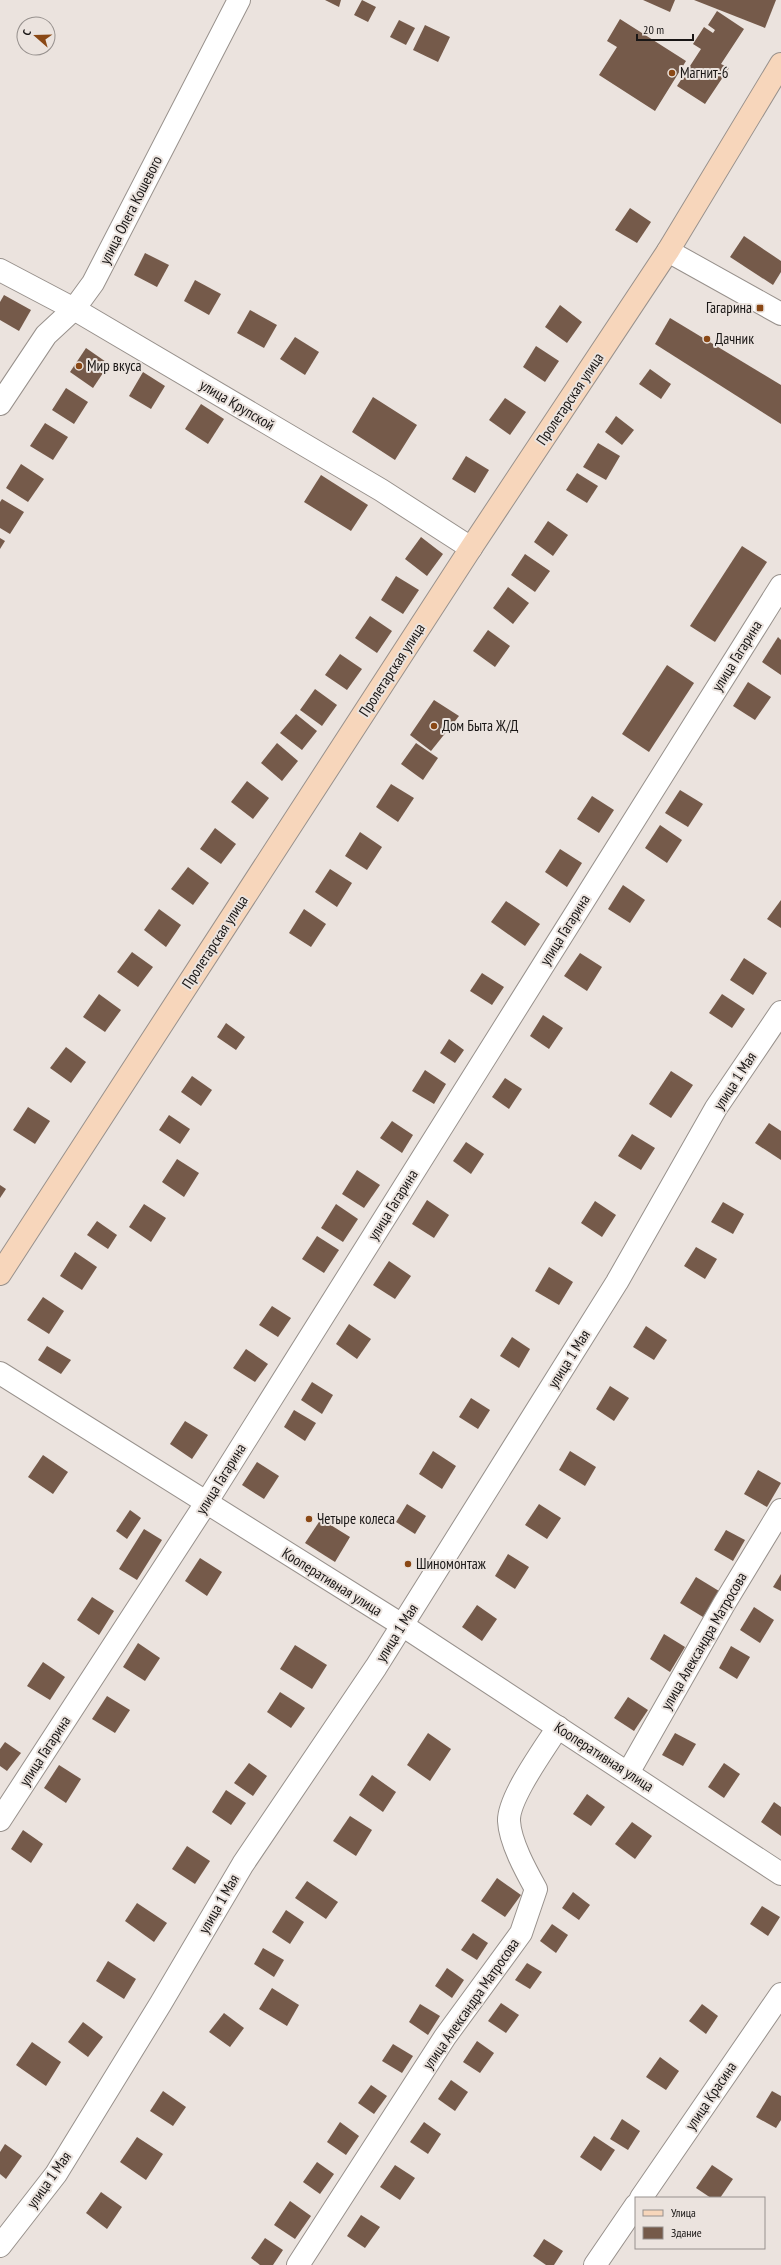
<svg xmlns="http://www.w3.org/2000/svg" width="781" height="2265" viewBox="0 0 781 2265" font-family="'PT Sans Narrow',sans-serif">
<rect width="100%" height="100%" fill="#ebe3de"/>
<g fill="#755a4a">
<path d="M325,0H341L339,7Z"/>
<path d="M362,0L376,7L368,22L354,15Z"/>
<path d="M643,0H675L670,12Z"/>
<path d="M694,0H776L765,28Z"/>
<path d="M717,11L744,29L721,64L729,68L705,104L677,86L701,49L693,44L704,27L713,33L715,30L708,25Z"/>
<path d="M620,19L686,61L655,111L599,75L617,47L607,41Z"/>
<path d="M399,20L415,28L406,45L390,37Z"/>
<path d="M425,25L450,37L438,62L413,50Z"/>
<path d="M630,208L651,222L637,243L615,230Z"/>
<path d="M744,236L781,261V272L773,285L730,257Z"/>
<path d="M145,253L169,265L157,287L134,275Z"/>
<path d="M195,280L221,294L209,315L184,301Z"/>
<path d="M4,295L31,310L19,331L0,320V302Z"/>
<path d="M560,305L582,322L567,343L545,327Z"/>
<path d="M250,310L277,325L264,348L237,333Z"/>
<path d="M670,318L781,385V424L655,344Z"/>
<path d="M295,337L319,352L305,375L280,359Z"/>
<path d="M536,346L559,361L545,382L523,367Z"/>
<path d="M86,348L109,364L93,388L70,372Z"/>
<path d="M650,369L671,384L661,399L639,384Z"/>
<path d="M143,372L165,386L151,409L129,396Z"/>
<path d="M66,388L88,402L74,424L52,410Z"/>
<path d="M373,397L417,425L395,460L352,432Z"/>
<path d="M505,398L526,412L510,435L489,420Z"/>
<path d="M201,404L224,419L208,444L185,429Z"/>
<path d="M616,416L634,430L622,445L605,432Z"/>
<path d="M45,423L68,437L53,460L30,446Z"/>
<path d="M598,443L620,456L606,480L583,467Z"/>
<path d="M466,456L489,470L475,493L452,479Z"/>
<path d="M21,464L44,479L28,502L6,488Z"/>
<path d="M577,473L598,486L587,503L566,490Z"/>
<path d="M321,475L368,505L351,531L304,502Z"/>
<path d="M2,499L24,512L10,534L0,528V502Z"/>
<path d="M548,521L568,535L553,556L534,542Z"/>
<path d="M421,537L443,554L427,576L405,559Z"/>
<path d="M0,538L5,541L0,549Z"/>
<path d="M742,546L767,562L715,642L690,626Z"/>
<path d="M525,554L550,571L535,592L511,575Z"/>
<path d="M396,576L419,590L403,614L381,600Z"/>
<path d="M508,587L529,603L513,624L493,608Z"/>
<path d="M370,616L392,631L377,653L355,638Z"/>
<path d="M488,630L510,646L495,667L473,651Z"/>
<path d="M778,637L781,640V675L762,662Z"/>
<path d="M340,654L362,669L347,690L325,675Z"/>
<path d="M667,665L694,683L649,752L622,734Z"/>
<path d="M748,682L771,697L755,720L733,706Z"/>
<path d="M315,689L337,705L322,726L300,710Z"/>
<path d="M434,700L459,716L431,751L410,735Z"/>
<path d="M296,714L317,731L302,750L280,733Z"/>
<path d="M277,743L298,761L282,781L261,763Z"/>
<path d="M416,743L438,758L423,780L401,764Z"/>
<path d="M247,781L269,798L253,819L231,802Z"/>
<path d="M391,784L414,798L398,822L376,807Z"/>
<path d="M680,790L703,804L688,827L665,813Z"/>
<path d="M592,796L614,810L599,833L577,819Z"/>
<path d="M660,825L682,840L667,863L645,848Z"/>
<path d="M215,828L236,844L221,864L200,849Z"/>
<path d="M360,832L382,847L367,870L345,856Z"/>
<path d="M560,849L582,863L567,887L545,872Z"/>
<path d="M188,867L209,883L193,905L171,889Z"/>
<path d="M330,869L352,883L337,907L315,892Z"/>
<path d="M623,885L645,900L630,923L608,909Z"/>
<path d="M781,900V928L767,919Z"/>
<path d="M506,901L540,924L525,946L491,922Z"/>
<path d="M159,909L181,925L166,947L144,930Z"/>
<path d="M304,909L326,924L311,947L289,933Z"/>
<path d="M132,952L153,967L138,987L117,972Z"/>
<path d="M580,953L602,967L587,991L564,976Z"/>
<path d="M744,958L767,973L753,995L730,980Z"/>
<path d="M482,973L504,987L492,1005L470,991Z"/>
<path d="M99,994L121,1010L105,1032L83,1017Z"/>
<path d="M722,994L745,1009L732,1028L709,1013Z"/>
<path d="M543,1015L563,1028L549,1049L530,1036Z"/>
<path d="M226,1023L245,1037L236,1050L217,1037Z"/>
<path d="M449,1039L464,1050L455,1063L440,1053Z"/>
<path d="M66,1047L86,1062L71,1083L50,1068Z"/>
<path d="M425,1070L446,1084L434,1104L412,1091Z"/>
<path d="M671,1071L693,1085L671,1118L649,1104Z"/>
<path d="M192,1076L212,1090L201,1106L181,1092Z"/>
<path d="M505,1078L522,1089L509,1109L492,1097Z"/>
<path d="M28,1107L50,1121L35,1144L13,1130Z"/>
<path d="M169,1115L190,1129L180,1144L159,1130Z"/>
<path d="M392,1121L413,1135L402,1153L380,1138Z"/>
<path d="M769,1123L781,1131V1160L755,1143Z"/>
<path d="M632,1134L655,1148L641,1170L618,1156Z"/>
<path d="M466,1142L484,1154L471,1174L453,1161Z"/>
<path d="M177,1159L199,1173L184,1197L162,1182Z"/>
<path d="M357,1170L380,1185L364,1208L342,1194Z"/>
<path d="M0,1185L6,1189L0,1198Z"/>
<path d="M427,1200L449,1215L434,1238L412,1224Z"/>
<path d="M595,1201L616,1215L602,1237L581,1223Z"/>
<path d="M723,1202L744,1214L733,1234L711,1222Z"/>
<path d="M144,1204L166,1218L151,1242L129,1227Z"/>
<path d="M336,1204L358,1219L343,1242L321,1228Z"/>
<path d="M97,1221L117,1235L108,1249L87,1235Z"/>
<path d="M317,1236L339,1250L324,1273L302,1259Z"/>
<path d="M696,1247L717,1259L705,1279L684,1266Z"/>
<path d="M75,1252L97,1267L82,1290L60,1276Z"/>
<path d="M389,1261L411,1276L395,1299L373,1285Z"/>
<path d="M549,1267L573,1282L559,1305L535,1291Z"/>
<path d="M43,1297L64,1311L49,1334L27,1320Z"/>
<path d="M272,1306L291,1318L278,1337L259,1325Z"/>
<path d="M349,1324L371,1339L357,1359L336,1344Z"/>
<path d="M646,1326L667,1340L654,1360L633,1347Z"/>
<path d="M512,1337L530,1349L519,1368L500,1356Z"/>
<path d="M47,1346L71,1360L61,1374L38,1360Z"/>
<path d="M246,1349L268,1364L255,1382L233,1368Z"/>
<path d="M312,1382L333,1395L322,1414L301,1400Z"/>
<path d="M610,1386L629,1398L614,1421L596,1409Z"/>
<path d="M471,1398L490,1410L478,1429L459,1417Z"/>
<path d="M294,1410L316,1423L305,1441L284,1427Z"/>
<path d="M185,1421L208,1435L192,1459L170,1444Z"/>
<path d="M433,1451L456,1466L442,1489L419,1474Z"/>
<path d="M570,1451L596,1467L585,1486L559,1470Z"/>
<path d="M43,1455L68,1472L53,1494L28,1477Z"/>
<path d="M257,1462L279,1476L264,1499L242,1485Z"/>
<path d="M758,1470L781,1483L767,1507L744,1494Z"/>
<path d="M407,1504L426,1516L415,1534L396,1522Z"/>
<path d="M539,1504L561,1518L547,1539L525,1525Z"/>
<path d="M130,1510L141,1518L127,1539L116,1531Z"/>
<path d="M321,1519L350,1537L335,1562L305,1543Z"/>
<path d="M144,1529L162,1540L137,1580L119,1569Z"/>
<path d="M726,1530L745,1540L733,1561L714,1550Z"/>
<path d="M508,1554L529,1567L515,1589L495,1576Z"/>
<path d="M200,1558L222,1572L207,1596L185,1581Z"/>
<path d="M781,1574V1591L773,1587Z"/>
<path d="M696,1577L719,1591L703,1617L680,1603Z"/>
<path d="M92,1597L114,1611L99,1635L77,1620Z"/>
<path d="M477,1605L497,1619L482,1641L462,1627Z"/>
<path d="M754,1607L774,1620L760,1643L740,1630Z"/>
<path d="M664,1634L685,1647L670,1672L650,1659Z"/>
<path d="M138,1643L160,1658L145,1681L123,1667Z"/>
<path d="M295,1645L327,1665L312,1689L280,1669Z"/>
<path d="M731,1646L750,1657L737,1679L719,1668Z"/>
<path d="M43,1662L65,1677L50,1700L27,1686Z"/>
<path d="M280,1692L305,1708L291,1728L267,1712Z"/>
<path d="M107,1696L130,1710L115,1733L92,1719Z"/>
<path d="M628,1697L648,1710L634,1731L614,1718Z"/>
<path d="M428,1733L451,1749L430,1781L407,1765Z"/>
<path d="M675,1733L696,1744L683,1766L662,1755Z"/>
<path d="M5,1742L21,1753L7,1771L0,1766V1749Z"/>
<path d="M249,1763L267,1776L253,1796L234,1783Z"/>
<path d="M724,1763L740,1774L724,1798L708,1787Z"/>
<path d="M59,1765L81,1779L66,1803L44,1788Z"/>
<path d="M372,1775L396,1792L383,1812L359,1795Z"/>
<path d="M226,1790L246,1803L231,1825L212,1812Z"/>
<path d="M587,1794L605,1807L591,1826L573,1814Z"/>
<path d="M774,1802L781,1807V1836L761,1822Z"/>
<path d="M350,1816L372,1830L356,1856L333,1841Z"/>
<path d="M632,1822L652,1836L635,1859L615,1844Z"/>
<path d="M23,1830L43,1844L31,1863L11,1849Z"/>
<path d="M187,1846L210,1861L195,1884L172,1869Z"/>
<path d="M497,1878L521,1895L505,1917L481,1901Z"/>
<path d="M307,1881L338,1902L326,1919L295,1898Z"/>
<path d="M573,1892L590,1905L579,1920L562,1908Z"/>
<path d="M137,1903L167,1923L154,1942L125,1921Z"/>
<path d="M762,1906L780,1917L768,1936L750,1924Z"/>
<path d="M286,1910L304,1922L290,1944L272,1932Z"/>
<path d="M552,1924L568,1935L556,1953L540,1941Z"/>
<path d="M473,1933L488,1943L477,1960L461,1950Z"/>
<path d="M263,1948L284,1960L274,1977L254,1964Z"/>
<path d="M108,1961L136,1979L124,1999L96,1981Z"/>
<path d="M527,1963L542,1972L530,1989L515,1980Z"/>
<path d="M447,1968L464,1980L452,1998L435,1986Z"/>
<path d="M272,1988L299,2005L287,2026L259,2009Z"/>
<path d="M501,2003L519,2015L506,2033L488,2021Z"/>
<path d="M420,2004L440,2016L428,2035L409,2022Z"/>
<path d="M702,2004L718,2016L706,2034L689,2021Z"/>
<path d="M224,2013L244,2028L230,2047L209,2032Z"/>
<path d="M83,2022L103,2037L88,2057L68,2042Z"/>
<path d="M477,2041L494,2053L480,2073L463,2062Z"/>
<path d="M32,2042L61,2062L46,2086L16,2065Z"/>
<path d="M393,2044L413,2056L402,2073L382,2061Z"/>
<path d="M660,2057L679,2071L666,2090L646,2077Z"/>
<path d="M451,2080L468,2092L455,2111L438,2099Z"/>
<path d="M371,2085L387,2096L374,2114L358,2103Z"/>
<path d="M163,2091L186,2107L173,2126L150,2111Z"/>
<path d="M772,2091L781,2096V2120L776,2128L756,2117Z"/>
<path d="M622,2119L640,2131L628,2150L610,2139Z"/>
<path d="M340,2122L359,2136L346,2155L327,2142Z"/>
<path d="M424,2122L441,2134L428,2154L410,2142Z"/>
<path d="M594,2136L615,2150L601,2171L580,2157Z"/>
<path d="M137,2137L163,2154L146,2180L120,2162Z"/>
<path d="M5,2144L22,2156L6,2179L0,2174V2152Z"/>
<path d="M317,2162L334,2174L320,2194L303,2182Z"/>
<path d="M395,2165L415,2178L400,2200L380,2187Z"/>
<path d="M712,2165L733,2179L720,2198H711L696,2188Z"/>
<path d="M101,2192L122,2207L107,2229L86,2213Z"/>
<path d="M290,2201L311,2216L295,2239L274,2225Z"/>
<path d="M361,2215L380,2227L365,2248L347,2236Z"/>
<path d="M265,2238L283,2250L273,2265H260L251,2258Z"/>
<path d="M544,2239L563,2251L554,2265H546L533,2256Z"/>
</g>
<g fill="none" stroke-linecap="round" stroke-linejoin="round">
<g stroke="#98918c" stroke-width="24">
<g id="street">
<path d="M668,251L781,314"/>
<path d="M0,270L74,309L381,490L471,548"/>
<path d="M0,404L46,335L74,309L93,283L239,0"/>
<path d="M0,1373L402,1625L781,1874"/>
<path d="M628,1773L724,1604L781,1510"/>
<path d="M0,1820L206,1503L781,586"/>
<path d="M641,2198L781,1994"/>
<path d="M0,2246L56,2174L161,2003L243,1864L376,1667L617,1282L716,1108L781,1012"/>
<path d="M298,2265L445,2037L521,1933L536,1889C526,1871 510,1842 509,1821C508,1798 545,1748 558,1727"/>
<path d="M595,2265L636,2205"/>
</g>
</g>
<g stroke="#98918c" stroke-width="24">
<path id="secondary" d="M0,1274L471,548L668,251L781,64"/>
</g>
<use href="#street" stroke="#fff" stroke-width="22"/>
<use href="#secondary" stroke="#f7d6bb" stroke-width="22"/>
</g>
<g fill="#8a4815" stroke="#ebe3de" stroke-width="1.5">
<circle cx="672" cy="73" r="4"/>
<rect x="756" y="304" width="8" height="8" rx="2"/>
<circle cx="707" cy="339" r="4"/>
<circle cx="79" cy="366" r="4"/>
<circle cx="434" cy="726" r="4"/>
<circle cx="309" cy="1519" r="4"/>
<circle cx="408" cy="1564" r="4"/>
</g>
<g text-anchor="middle" stroke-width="4" stroke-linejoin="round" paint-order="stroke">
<g font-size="15" fill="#191615" stroke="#ebe3de" text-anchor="start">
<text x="680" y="78">Магнит-6</text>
<text x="752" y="313" text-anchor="end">Гагарина</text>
<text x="715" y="344">Дачник</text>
<text x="87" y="371">Мир вкуса</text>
<text x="442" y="731">Дом Быта Ж/Д</text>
<text x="317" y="1524">Четыре колеса</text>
<text x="416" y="1569">Шиномонтаж</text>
</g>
<g font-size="15" fill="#191615" stroke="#ebe3de">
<text transform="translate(131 210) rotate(-63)" y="5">улица Олега Кошевого</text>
<text transform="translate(570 399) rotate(-56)" y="5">Пролетарская улица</text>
<text transform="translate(237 405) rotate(31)" y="5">улица Крупской</text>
<text transform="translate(737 656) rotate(-58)" y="5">улица Гагарина</text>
<text transform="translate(392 670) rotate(-57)" y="5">Пролетарская улица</text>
<text transform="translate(565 930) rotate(-58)" y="5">улица Гагарина</text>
<text transform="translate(215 942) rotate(-57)" y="5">Пролетарская улица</text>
<text transform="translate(735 1081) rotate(-57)" y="5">улица 1 Мая</text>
<text transform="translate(393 1205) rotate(-58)" y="5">улица Гагарина</text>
<text transform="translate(569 1359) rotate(-58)" y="5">улица 1 Мая</text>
<text transform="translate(221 1479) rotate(-58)" y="5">улица Гагарина</text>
<text transform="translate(332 1582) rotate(32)" y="5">Кооперативная улица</text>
<text transform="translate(397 1633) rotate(-58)" y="5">улица 1 Мая</text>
<text transform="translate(704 1641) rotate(-60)" y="5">улица Александра Матросова</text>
<text transform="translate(45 1751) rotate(-57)" y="5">улица Гагарина</text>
<text transform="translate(604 1757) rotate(33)" y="5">Кооперативная улица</text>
<text transform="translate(219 1904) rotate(-60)" y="5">улица 1 Мая</text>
<text transform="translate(471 2004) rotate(-55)" y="5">улица Александра Матросова</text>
<text transform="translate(711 2096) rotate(-56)" y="5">улица Красина</text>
<text transform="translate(49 2180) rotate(-55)" y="5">улица 1 Мая</text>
</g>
</g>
<rect x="635" y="2197" width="130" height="52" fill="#ebe3de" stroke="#97918e"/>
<rect x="643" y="2210" width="20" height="6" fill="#f7d6bb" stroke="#97918e"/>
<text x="671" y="2217" font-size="12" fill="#191615">Улица</text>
<rect x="643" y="2227" width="20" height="12" fill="#755a4a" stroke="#97918e"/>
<text x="671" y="2237" font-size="12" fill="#191615">Здание</text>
<g transform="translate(36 36) rotate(290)"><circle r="19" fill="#ebe3de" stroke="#97918e"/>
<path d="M0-3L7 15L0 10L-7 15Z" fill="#8a4815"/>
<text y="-6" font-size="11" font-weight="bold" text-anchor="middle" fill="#191615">С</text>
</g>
<path d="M637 34v6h56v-6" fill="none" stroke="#191615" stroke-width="2"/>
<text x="643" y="34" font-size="12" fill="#191615" stroke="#ebe3de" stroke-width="3" paint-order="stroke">20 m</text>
</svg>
